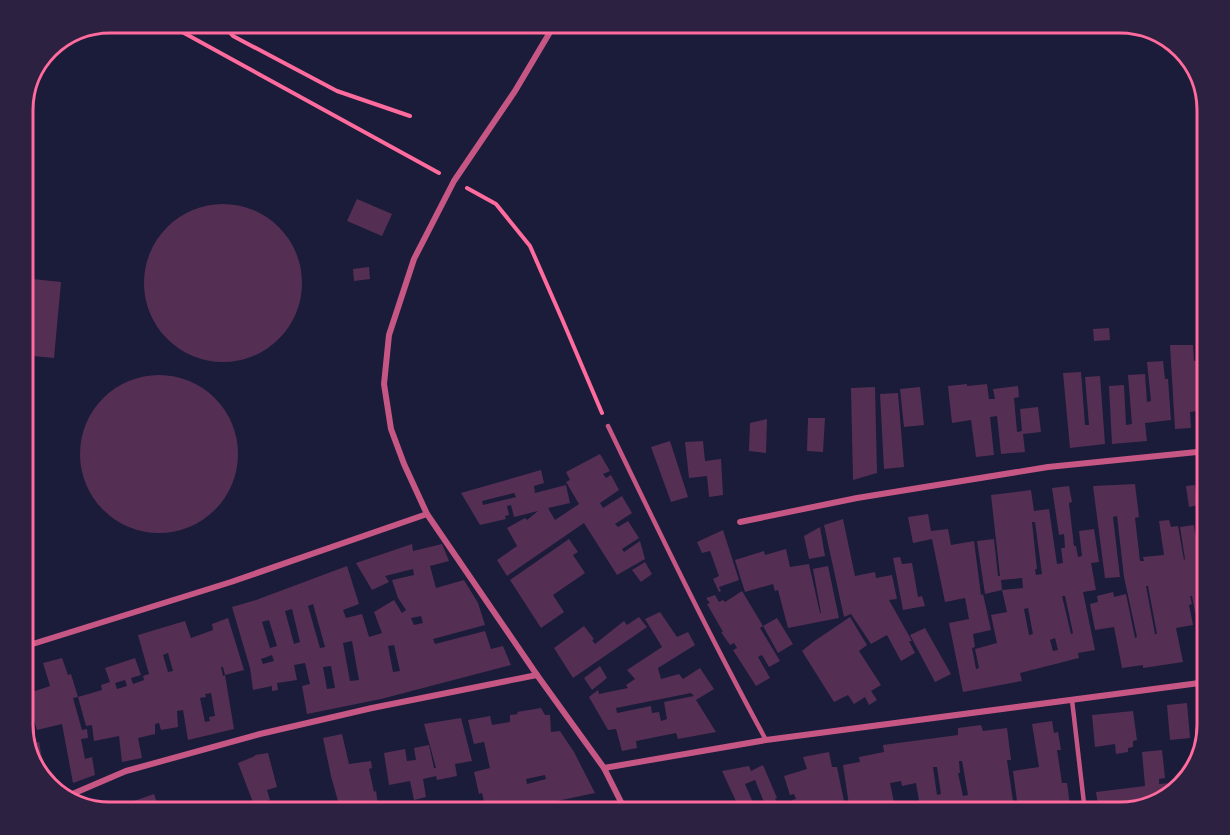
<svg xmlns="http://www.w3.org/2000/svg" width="1230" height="835" viewBox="0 0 1230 835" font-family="Helvetica,sans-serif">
<rect width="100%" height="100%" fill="#1b1b3a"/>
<g fill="#542f53" fill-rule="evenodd">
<path d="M357,199L392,214L382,236L347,221Z"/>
<circle cx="223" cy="283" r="79"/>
<path d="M369,267L370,279L354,281L353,269Z"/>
<path d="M23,278L61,282L54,358L23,355Z"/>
<path d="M1109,328L1110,340L1094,341L1093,329Z"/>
<path d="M1170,345H1193L1194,361L1207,360V403L1196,404L1197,411L1190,412L1191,428L1175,429Z"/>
<path d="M1163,361L1165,379H1168L1171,420L1145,423L1147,441L1112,444L1109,386L1124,385L1126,425L1132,424L1128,375L1145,374L1147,402L1151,401L1147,362Z"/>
<path d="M1081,372L1085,425H1089L1085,377L1100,376L1105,444L1070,448L1063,373Z"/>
<circle cx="159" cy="454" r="79"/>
<path d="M967,384V386L987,384L989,399H995L993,389L1018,386L1019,397L1014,398L1017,432L1022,431L1020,409L1038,407L1041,432L1023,434L1025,452L1001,454L997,416L990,417L994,455L976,457L971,420L952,423L948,386Z"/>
<path d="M875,387L877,473L853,480L851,388Z"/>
<path d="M920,387L924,425L904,427L900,389Z"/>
<path d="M898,393L904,467L884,469L880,394Z"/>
<path d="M808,418H825L823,452L807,451Z"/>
<path d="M767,419L766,453L749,451L750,423Z"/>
<path d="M670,441L688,497L671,502L651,447Z"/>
<path d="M703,441L705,461L721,459L723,495L709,497L707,476L689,478L685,442Z"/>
<path d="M600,454L610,471L603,474L606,478L611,475L619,490L600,503L603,508L622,496L632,513L615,524L618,527L628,521L639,538L622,549L624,552L640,541L645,559L617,575L584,523L507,576L497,560L517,546L507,528L525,518L527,520L538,511L514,517L511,505L507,506L509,515L505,516L506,519L480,525L461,493L541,470L544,483L534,486L535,493L566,485L570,503L548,508L555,520L579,504L566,482L570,480L566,472ZM514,493L516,497L483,505L482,501Z"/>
<path d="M1135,484L1139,517L1135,518L1140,561H1144L1143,557L1164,555L1159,521L1169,520L1171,527L1178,526L1184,560L1185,559L1180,527L1194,525L1195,533L1202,532L1201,528L1207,527V662L1205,663L1204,660L1192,596H1190L1192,604L1189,605L1193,625L1176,628L1183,662L1143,668V665L1122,668L1114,627L1095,630L1090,604L1098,602L1097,596L1113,592L1114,597L1126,594L1135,638L1137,637L1124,577L1117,516L1113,517L1120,577L1105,578L1093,486ZM1204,546L1205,557L1200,558L1199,547ZM1146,586H1148L1157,634H1155Z"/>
<path d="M1195,485L1198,505L1189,507L1186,486Z"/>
<path d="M1069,486L1072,502L1069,503L1074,546H1076L1078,557L1082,556L1079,531L1094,529L1099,562L1091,563L1096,590L1083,592L1095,650L1078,653L1079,658L1020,673L1022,681L963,692L949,623L969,619L965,598L945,602L932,539L913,543L908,517L928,514L931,531L948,529L951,545L974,541L981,595L983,594L991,630L973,634L975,647L972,648L976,669L979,668L975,649L997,643L991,615L1007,612L1002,590L1023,588L1022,578L1001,580L1002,590L985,594L977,541L994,539L998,576H1000L991,495L1031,490L1034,511L1049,509L1057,564L1063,563L1061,548H1065L1064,534L1059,535L1052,488ZM1032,522H1035L1042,574L1036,575L1035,569H1037ZM1062,596H1065L1073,633L1071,634ZM1028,608L1033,634L1029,635L1024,609ZM1055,638L1058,650L1053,651L1050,640Z"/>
<path d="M843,519L855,576L875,572L876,578L892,575L897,599L889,600L912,641H909L915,653L901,661L887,635L871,644L851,614L844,617L824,525Z"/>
<path d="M820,527L825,556L809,559L804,536Z"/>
<path d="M723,530L739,580L719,587L721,591L719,592L713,579L719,576L710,551L702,553L697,542Z"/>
<path d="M569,539L578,552L573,555L585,573L553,595L564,612L541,628L510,580Z"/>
<path d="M412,544L413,551L442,544L449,561L430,566L436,588L464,580L478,603L485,625L433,639L435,644L485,631L491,649L503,646L511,665L381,699L307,714L302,686L310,684L305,663L294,665L297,680L277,683L278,690L272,691V686L253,690L250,668L232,607L256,600L347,566L359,604L343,610L346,618L362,614L369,637L382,633L374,612L394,600L402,613L406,610L398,598L392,580L414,575L413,569L385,576L389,582L372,590L356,563ZM313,604L325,647L320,648L308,606ZM292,609L300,642L294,644L285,611ZM421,616L423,623L414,625L411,618ZM269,620L277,646L270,648L262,622ZM352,641L359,680L350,681L343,643ZM394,645L400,671L393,672L388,646ZM272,655L274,661L263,664L261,659ZM331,666L335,688L327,689L323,667Z"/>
<path d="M786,549L790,567L809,564L820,613H821L813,569L828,566L839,618L788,628L778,590L775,591L773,584L745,592L735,560L764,551L765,555Z"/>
<path d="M900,557L902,564L912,563L918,597L922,596L925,606L903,610L893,558Z"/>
<path d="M645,562L652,574L641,582L632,570Z"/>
<path d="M742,591L763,626L777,618L793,644L778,653L763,626L760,628L780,661L769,667L762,655L758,657L770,678L756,686L733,650L737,648L734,643L730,645L721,632H723L707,604L710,603L706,598L715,595L719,602L723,600L725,602Z"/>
<path d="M660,612L677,637L688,632L695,645L658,668L661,679L679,674L683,679L700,668L714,689L696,700L716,732L678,739L676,733L636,741L637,748L622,751L616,729L608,730L589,697L598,690L599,694L628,688L626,685L635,679L627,670L662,647L645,619ZM691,693L694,696L664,702L667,719L661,721L659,712L652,713L651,706L617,713L616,708Z"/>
<path d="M639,617L647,627L573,678L554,648L584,626L594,639L592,640L595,644L624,621L627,625Z"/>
<path d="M850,617L867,645L859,651L881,685L871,691L877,700L869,705L865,697L854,704L848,695L834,702L802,651L813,642Z"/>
<path d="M228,618L244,670L225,675L223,667H221L223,676L225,675L234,729L188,740L183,710L177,711L178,727L161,730L159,723L155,724V734L138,738L142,758L122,762L119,736L94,741L92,725L86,726L78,697L102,690L101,685L110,682L105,668L135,658L141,675L131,678L133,684L144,680L143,676L149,674L138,635L185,621L191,638L213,630L212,624ZM168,653L173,671L168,672L163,655ZM125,680L127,686L117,689L115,683ZM211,693L215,716L209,717L210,721L205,722L200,698L206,697L205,694Z"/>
<path d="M925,628L951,674L935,682L910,635Z"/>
<path d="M62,658L68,675L71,674L78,697L73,698L82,730L87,729L88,738L81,739L85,759L92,757L95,775L73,783L62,724L37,730L26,694L50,686L43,663Z"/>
<path d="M600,666L607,678L592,690L584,678Z"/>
<path d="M1187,703L1190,738L1170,740L1167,705Z"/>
<path d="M541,708L545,715H550L551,732L560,731L574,752L595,793L557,801L558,808L581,803L582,808L602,804L607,812H537L535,806L529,808L531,812H512L527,808L526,802L486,810L482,793L479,794L474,772L490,768L484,742L474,744L468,720L490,716L492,725L510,722V715L518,714L517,712ZM545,775L546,779L527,784L526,779Z"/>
<path d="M1133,711L1137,740L1133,741V747L1128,748V752L1116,754L1115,744L1095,747L1092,715Z"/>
<path d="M461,718L472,761L455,764L457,776L437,780L436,776L423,779L426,797L414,800L410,781L389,785L384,753L405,749L407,761L416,760L414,748L429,745L434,768H436L424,724Z"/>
<path d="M1052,721L1054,733L1058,732L1061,750H1057L1062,783H1067L1071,812H1022L1020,803L991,807L992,812H921L916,783L902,786L901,781L890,783L896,812H768L755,780L745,784L757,812H741L722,771L749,766L751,771L763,765L777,798L775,799L779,807L792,802V800L796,799L794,794L790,795L784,776L807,769L803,757L829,752L832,767H837L845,806L849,805L843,765L860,762L859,757L884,752L883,745L958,735V728L981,725L983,731L1007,728L1011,760H1007L1013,801H1017L1013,771L1039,767L1032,724ZM959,761H962L968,795L963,796L958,773H960ZM933,767H937L941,794L937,795Z"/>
<path d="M342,734L349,764L371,761L372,768L369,769L374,792L376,791L379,812H341L331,776L323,738Z"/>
<path d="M39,742L46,779H44L34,768L27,745Z"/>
<path d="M1162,750L1165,778L1159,779V784L1170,783L1171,793L1159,803L1148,806L1147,797H1143L1144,807L1123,812L1122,803L1119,804L1120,812H1099L1096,792L1145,786L1142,752Z"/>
<path d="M268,753L277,787L267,790L270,800L254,805L238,763L255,756V755Z"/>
<path d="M154,794L160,812H110L105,811Z"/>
</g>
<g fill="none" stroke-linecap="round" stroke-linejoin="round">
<g stroke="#ff6b9d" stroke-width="4">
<path d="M164,22L439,173"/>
<path d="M220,22L233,36L337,91L410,116"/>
<path d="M467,188L496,204L530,246L562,319L602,413"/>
</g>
<g stroke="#c65784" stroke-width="4.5">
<path d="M608,426C659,532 710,637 766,740"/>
<path d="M1072,700L1085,812"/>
</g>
<g stroke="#c65784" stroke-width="6">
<path d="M556,22L515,91L454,181L414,259L389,335L384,384L391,429L404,464L427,514L537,675L604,768L626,812"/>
<path d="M740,522L857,498L1048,467L1207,451"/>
<path d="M23,647L231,582L427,514"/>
<path d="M604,768L766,740L1207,682"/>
<path d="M63,798L126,771L260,734L372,708L537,675"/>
</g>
</g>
<path d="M0 0H1230V835H0ZM110 33H1120A77 77 0 0 1 1197 110V725A77 77 0 0 1 1120 802H110A77 77 0 0 1 33 725V110A77 77 0 0 1 110 33Z" fill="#2d2142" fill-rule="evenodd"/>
<path fill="none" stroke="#ff6b9d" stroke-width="3" d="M110 33H1120A77 77 0 0 1 1197 110V725A77 77 0 0 1 1120 802H110A77 77 0 0 1 33 725V110A77 77 0 0 1 110 33Z"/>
</svg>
